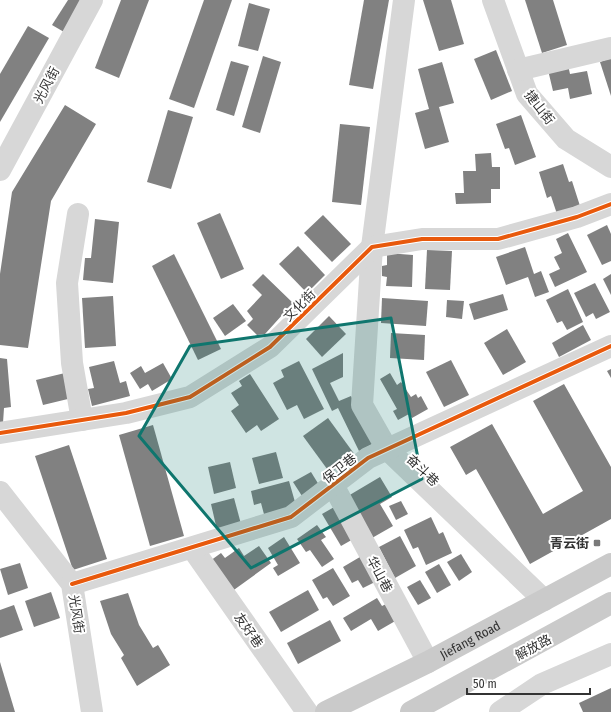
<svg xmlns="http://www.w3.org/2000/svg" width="611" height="712" viewBox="0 0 611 712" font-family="'Fira Sans Condensed','Noto Sans SC',sans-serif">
<rect width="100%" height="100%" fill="#fff"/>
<g fill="#818181">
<path d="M68,0H84L64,32L52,25Z"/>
<path d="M121,0H149L119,78L95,68Z"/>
<path d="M204,0H232L194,108L169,99Z"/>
<path d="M364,0H389L373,89L349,85Z"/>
<path d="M423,0H451L464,44L439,51Z"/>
<path d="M525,0H553L567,45L542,53Z"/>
<path d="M249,3L270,9L258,51L238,46Z"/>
<path d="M28,26L49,38L0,122V74Z"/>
<path d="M496,50L512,91L491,100L474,59Z"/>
<path d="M263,56L281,62L260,133L242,127Z"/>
<path d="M611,58V96L600,62Z"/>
<path d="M231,61L249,66L234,116L216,110Z"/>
<path d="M442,62L454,103L439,107L449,142L425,149L415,113L429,109L418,69Z"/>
<path d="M568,65L570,74L587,71L592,94L570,99L568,88L553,91L548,70Z"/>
<path d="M65,105L96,124L51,201L28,348L0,345V274L12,192Z"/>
<path d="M168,110L193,117L171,189L147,182Z"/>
<path d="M521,115L536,157L515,165L509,148L505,149L496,124Z"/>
<path d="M340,124L370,127L361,205L332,202Z"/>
<path d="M491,153L492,167H500V189H491V203L456,204L455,193H464L463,171H476L475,154Z"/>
<path d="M563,164L569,182L572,181L580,206L557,214L551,196L547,198L539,172Z"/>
<path d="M220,213L244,269L221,279L197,223Z"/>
<path d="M323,215L351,244L332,262L304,233Z"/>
<path d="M95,219L119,222L113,283L83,280L85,258H91Z"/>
<path d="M607,225L611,234V261L602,265L587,235Z"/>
<path d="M568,233L587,272L555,287L549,274L560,269L554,257L562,253L556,239Z"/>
<path d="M298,246L325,275L307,293L279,264Z"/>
<path d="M525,247L534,274L541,271L549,292L535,297L528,277L506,285L496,257Z"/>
<path d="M427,250L452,251L450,290L425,289Z"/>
<path d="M387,253L413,255L412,287L386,286L387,277L382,276V266L387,265Z"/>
<path d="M174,254L221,349L198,360L152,266Z"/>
<path d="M263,274L293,303L265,334L257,335L247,325L253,319L247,311L262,295L252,285Z"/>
<path d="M611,274V295L603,279Z"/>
<path d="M595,283L610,312L596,319L593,313L586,317L574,293Z"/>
<path d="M568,289L583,322L567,330L562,321L557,323L546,300Z"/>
<path d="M503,294L508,310L474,320L469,304Z"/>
<path d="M113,296L116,346L85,348L82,298Z"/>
<path d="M382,298L428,301L426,326L381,323Z"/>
<path d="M447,300L464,301L462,319L446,317Z"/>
<path d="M233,304L246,321L225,336L213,318Z"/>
<path d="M329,316L346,334L322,357L306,339Z"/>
<path d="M583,325L591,340L559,357L552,343Z"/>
<path d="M507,329L526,362L503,375L484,343Z"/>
<path d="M391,333L425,335L424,360L390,358Z"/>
<path d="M343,353V377L330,383L339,401L351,396L374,443L359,451L338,408L332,411L312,369Z"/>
<path d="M0,358L7,359L11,407L4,408L3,423L0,424Z"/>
<path d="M451,360L469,395L444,407L426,372Z"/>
<path d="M114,361L120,383L126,381L130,396L92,406L88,389L94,388L89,367Z"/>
<path d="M299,361L324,409L304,419L297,405L287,410L273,383L284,377L281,370Z"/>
<path d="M163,363L172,379L152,391L148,384L140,389L130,373L141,366L145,373Z"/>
<path d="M611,369V378L607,371Z"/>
<path d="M65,373L72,398L43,405L36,380Z"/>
<path d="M390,373L397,385L401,382L411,397L416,394L418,398L421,396L428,409L412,418L409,414L398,420L393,411L397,409L380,379Z"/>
<path d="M250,374L279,419L261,431L257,425L246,433L231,411L239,405L231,393L242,386L239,381Z"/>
<path d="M564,384L611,467V519L530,564L476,469L466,475L450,447L492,424L543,514L583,491L533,401Z"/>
<path d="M328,418L355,455L330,473L303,436Z"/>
<path d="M153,425L184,536L150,546L119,435Z"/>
<path d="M69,445L107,559L73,570L35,456Z"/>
<path d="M276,452L283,478L259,484L252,458Z"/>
<path d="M230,462L236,488L214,494L208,467Z"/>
<path d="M311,472L319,485L302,496L293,482Z"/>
<path d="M380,477L392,497L380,504L393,526L372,538L348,496Z"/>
<path d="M289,481L297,509L265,518L261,503L254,505L251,491Z"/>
<path d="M234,498L241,524L217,530L211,504Z"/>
<path d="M401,501L408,514L396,520L389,506Z"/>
<path d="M336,506L355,538L341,546L322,514Z"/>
<path d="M431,517L439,534L443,532L452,553L426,565L418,547L413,549L404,530Z"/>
<path d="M317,525L326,537L321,540L334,559L322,567L310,550L306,552L297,539Z"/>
<path d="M400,536L416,566L395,578L379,547Z"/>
<path d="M284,537L300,563L278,576L273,568L278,565L268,548Z"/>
<path d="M259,546L271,563L231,592L210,561L221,553L225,558L239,548L244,556Z"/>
<path d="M365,554L379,580L363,588L358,580L352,583L343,567Z"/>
<path d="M461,554L472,572L459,581L447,562Z"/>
<path d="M20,563L28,588L8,595L0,569Z"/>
<path d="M439,564L451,585L437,593L425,572Z"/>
<path d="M333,568L350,596L333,606L327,597L323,599L312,580Z"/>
<path d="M420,580L431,598L418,605L407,587Z"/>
<path d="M308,590L319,610L281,632L269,612Z"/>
<path d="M51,592L60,618L34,627L25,601Z"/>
<path d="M128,593L139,625L153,648L158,645L170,665L137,686L121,658L124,655L111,634L100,601Z"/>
<path d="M377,598L382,606L388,603L397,620L378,631L371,619L351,631L343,618Z"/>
<path d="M14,605L23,630L0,638V610Z"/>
<path d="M330,620L341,641L298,664L287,643Z"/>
<path d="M0,662L15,712H0Z"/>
<path d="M611,688V712H583L579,703Z"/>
</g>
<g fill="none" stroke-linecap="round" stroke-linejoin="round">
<g stroke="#d7d7d7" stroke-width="22">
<path d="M404,0L372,247L362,405L387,449L544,600"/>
<path d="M493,0L527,94L566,139L611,167"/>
<path d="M518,70L611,48"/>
<path d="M0,170L92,0"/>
<path d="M78,214L67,283L72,363L82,420"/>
<path d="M0,433L126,413L190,397L270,347L372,247L422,239H498L577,217L611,204"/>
<path d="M333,485L428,662"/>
<path d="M0,492L72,584L92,712"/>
<path d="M192,548L307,712"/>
<path d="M72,584L291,517L368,458L611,346"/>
<path d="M500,712L542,684L611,654"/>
</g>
<g stroke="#cacaca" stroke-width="22">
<path id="s1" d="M326,712L428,662L611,564"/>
<path d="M411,712L611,603"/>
</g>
<g stroke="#fff" stroke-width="6">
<g id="cycleway">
<path d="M0,433L126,413L190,397L270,347L372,247L422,239H498L577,217L611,204"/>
<path d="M72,584L291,517L368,458L611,346"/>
</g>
</g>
<use href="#cycleway" stroke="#e8590c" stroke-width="4"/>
</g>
<path fill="#0f766e" fill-opacity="0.2" stroke="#0f766e" stroke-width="3" stroke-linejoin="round" d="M391,318L422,479L251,568L139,436L190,346Z"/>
<rect fill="#7a7a7a" stroke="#fff" stroke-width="1.5" x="593" y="539" width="8" height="8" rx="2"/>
<g text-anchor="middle" stroke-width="4" stroke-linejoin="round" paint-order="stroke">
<g font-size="13" fill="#333" stroke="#fff">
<text transform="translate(46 85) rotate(-62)" y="5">光风街</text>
<text transform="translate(540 107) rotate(52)" y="5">捷山街</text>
<text transform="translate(299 305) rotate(-45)" y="5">文化街</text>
<text transform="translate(339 468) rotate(-38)" y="5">保卫巷</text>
<text transform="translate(423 470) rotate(44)" y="5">奋斗巷</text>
<text transform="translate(380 574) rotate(62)" y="5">华山巷</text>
<text transform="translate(77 614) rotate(81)" y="5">光风街</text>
<text transform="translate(249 630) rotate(55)" y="5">友好巷</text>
<text dy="5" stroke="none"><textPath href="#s1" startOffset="161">Jiefang Road</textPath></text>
<text transform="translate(533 647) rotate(-28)" y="5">解放路</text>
</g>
<g font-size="13" font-weight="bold" fill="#333" stroke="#fff" text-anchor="end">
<text x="589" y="548">青云街</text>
</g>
</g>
<path d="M467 688v6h123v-6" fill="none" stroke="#333333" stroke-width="2"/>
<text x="473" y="688" font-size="12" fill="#333333" stroke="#ffffff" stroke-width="3" paint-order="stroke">50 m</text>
</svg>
